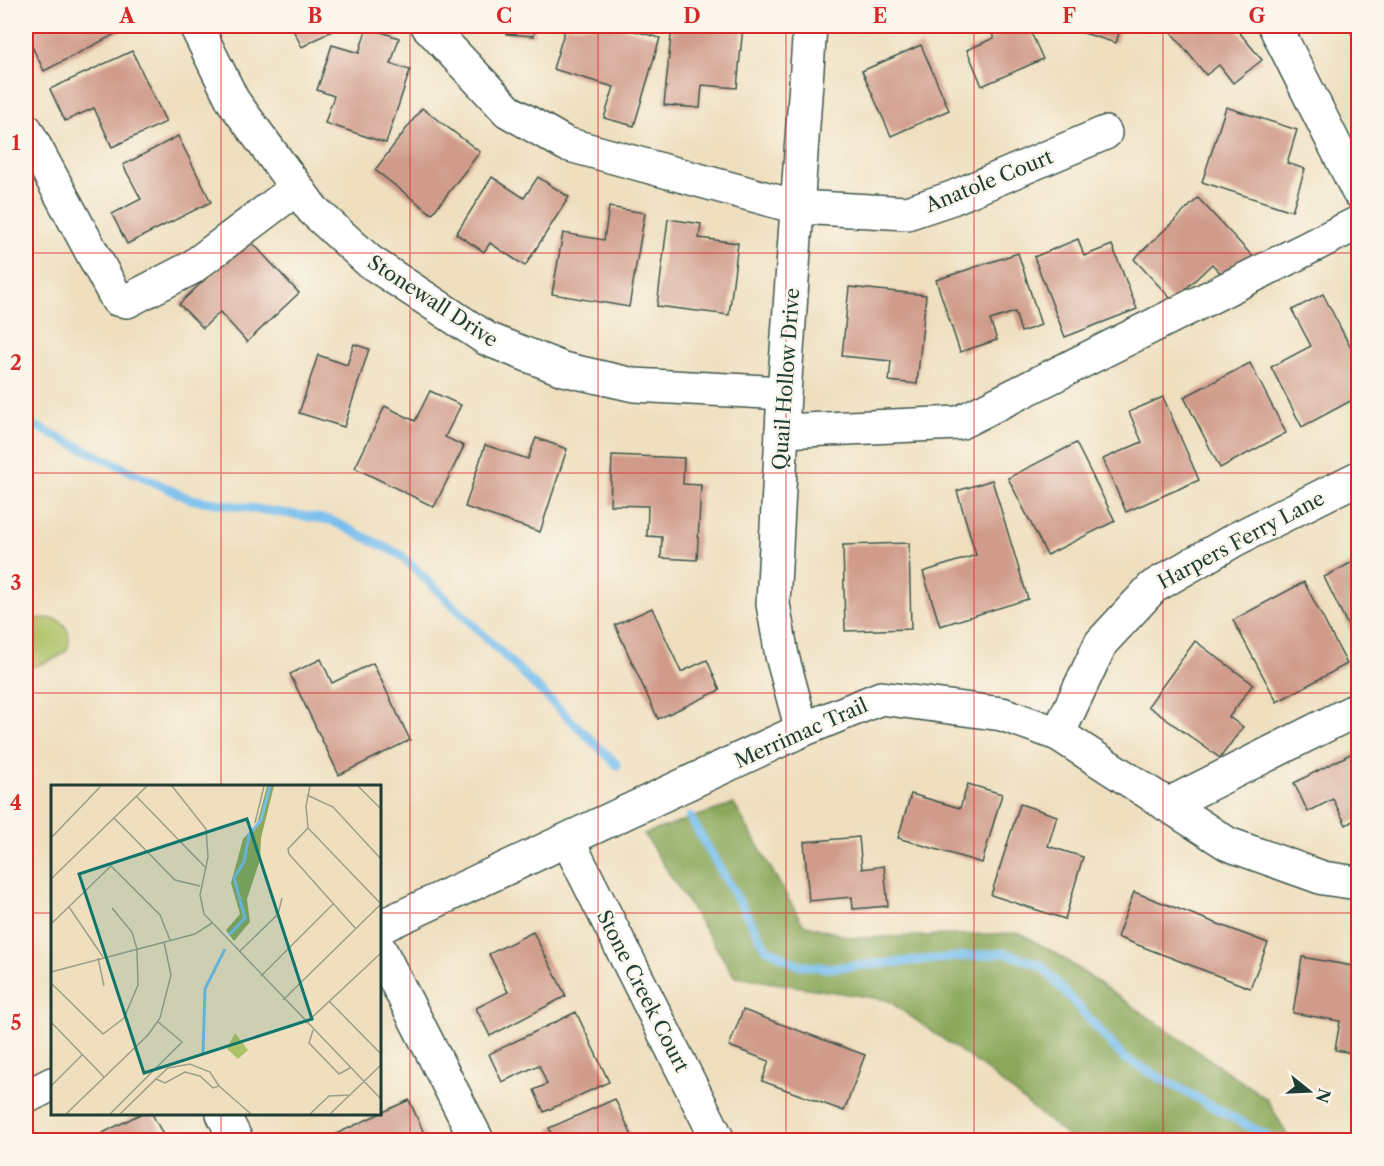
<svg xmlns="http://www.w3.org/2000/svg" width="1384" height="1166" viewBox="0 0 1384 1166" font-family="'Libre Caslon Text',serif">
<rect width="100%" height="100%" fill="#fbf7ec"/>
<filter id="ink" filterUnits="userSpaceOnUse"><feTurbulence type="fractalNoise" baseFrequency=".0167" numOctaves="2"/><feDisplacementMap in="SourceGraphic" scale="12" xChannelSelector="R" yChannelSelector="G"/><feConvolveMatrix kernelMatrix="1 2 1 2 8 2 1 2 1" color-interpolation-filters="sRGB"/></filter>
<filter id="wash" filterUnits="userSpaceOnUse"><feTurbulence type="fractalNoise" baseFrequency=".008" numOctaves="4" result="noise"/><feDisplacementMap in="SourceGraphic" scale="24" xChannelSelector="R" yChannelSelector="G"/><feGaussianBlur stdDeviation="1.35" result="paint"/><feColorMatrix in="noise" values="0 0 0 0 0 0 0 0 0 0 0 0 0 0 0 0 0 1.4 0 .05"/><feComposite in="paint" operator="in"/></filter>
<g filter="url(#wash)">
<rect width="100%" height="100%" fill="#efdfbf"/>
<path fill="#adc165" stroke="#667f4c" stroke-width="1.5" d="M26,619C34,619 45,617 54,619C70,622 75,647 61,655C50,662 37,665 26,669Z"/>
<path fill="#8aa75a" stroke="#547247" stroke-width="1.5" d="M734,804L803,924L852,938L1020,933L1060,956L1267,1099L1290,1140H1072L980,1065L887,1000L735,977L644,834Z"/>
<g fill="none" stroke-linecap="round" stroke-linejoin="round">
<g stroke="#75bded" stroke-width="9">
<path d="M26,422L190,499L330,520L401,555L617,765"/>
<path d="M690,817L766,948L798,965L829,968L1005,953L1041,965L1124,1058L1274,1140"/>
</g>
</g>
<g id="blocks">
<g fill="#d09b8a">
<path d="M26,26H121L123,30L44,71L26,34Z"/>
<path d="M291,26H341L302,47Z"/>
<path d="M506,26H535L534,36L506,34Z"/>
<path d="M566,26H617L660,38L634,126L604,118L614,87L553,69Z"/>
<path d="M672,26H743L737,88L702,85L700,108L664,105Z"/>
<path d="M988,26H1028L1043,59L982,86L967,50L994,38Z"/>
<path d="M1061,26H1121L1116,43Z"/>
<path d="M1166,26H1234L1262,60L1233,83L1219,65L1206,75Z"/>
<path d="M1348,26H1358V48Z"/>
<path d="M367,27L399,38L391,64L410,70L386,143L325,123L334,96L317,90L332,45L359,53Z"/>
<path d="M921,45L949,110L891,136L862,71Z"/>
<path d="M132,51L166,122L112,147L94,108L65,121L50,89Z"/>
<path d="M1226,107L1297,130L1287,163L1305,169L1292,211L1202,182Z"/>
<path d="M422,108L480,152L432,214L375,170Z"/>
<path d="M178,136L211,202L127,244L112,214L141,199L123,165Z"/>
<path d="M492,177L524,198L538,177L569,197L525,266L490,243L484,252L456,234Z"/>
<path d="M1198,198L1256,260L1231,284L1212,264L1173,301L1134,259Z"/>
<path d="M609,207L645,213L629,307L552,294L563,233L604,240Z"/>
<path d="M668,219L701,224L699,238L738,243L729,315L657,306Z"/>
<path d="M248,238L299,293L247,342L220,312L203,328L179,304Z"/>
<path d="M1078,239L1084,256L1112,245L1137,309L1065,337L1034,257Z"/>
<path d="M1018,253L1041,325L1021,332L1015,312L990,320L997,340L960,352L936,280Z"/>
<path d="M849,287L926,295L917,384L889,381L891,361L842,356Z"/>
<path d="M1323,294L1358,362V397L1302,427L1271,367L1311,346L1292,310Z"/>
<path d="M1358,301V318L1352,304Z"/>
<path d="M354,344L369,349L344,427L299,413L318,355L347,365Z"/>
<path d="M1250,363L1286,433L1220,468L1184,397Z"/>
<path d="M430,391L461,405L445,437L464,446L434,507L355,468L385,406L415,421Z"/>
<path d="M1163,397L1199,480L1126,512L1103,459L1142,442L1129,412Z"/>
<path d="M536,438L567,449L540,532L465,507L485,445L528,459Z"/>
<path d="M1076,443L1115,521L1047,555L1008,478Z"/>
<path d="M612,455L684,458L683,484L701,485L697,560L661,558L662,537L647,536L648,506L610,505Z"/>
<path d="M992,480L1028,599L940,626L923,572L976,555L957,491Z"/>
<path d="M909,543L911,629L845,631L843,545Z"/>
<path d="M1358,559V633L1353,636L1324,577Z"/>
<path d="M1304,582L1347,664L1277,702L1233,620Z"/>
<path d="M652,608L681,672L707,660L720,690L658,719L615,625Z"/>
<path d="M1195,641L1253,684L1229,717L1243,727L1220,758L1148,706Z"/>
<path d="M321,659L332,683L373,663L410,740L339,775L290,674Z"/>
<path d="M1358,750V818L1346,825L1333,799L1308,812L1294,783Z"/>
<path d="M968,784L1002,794L982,863L898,838L911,794L960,808Z"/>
<path d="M1020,804L1057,816L1048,846L1083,857L1065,919L991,895Z"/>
<path d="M859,837L862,869L884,866L888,906L853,909L852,897L809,901L804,842Z"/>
<path d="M1134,892L1268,943L1250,988L1117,937Z"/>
<path d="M533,932L566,996L490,1036L476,1008L508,992L489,954Z"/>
<path d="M1302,957L1358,967V1054L1335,1050L1340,1021L1293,1013Z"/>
<path d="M743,1010L865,1055L844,1111L762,1081L769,1061L729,1046Z"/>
<path d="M576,1012L609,1082L544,1112L534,1090L547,1084L539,1065L502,1082L489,1054Z"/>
<path d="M615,1099L634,1140H555L549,1128Z"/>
<path d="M409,1100L427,1140H323Z"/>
<path d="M140,1114H152L166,1140H89Z"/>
</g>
</g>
</g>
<g filter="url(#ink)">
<use href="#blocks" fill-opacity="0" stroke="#3e5549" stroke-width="1.5"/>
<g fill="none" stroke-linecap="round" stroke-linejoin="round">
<g stroke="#3e5549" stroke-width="36">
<g id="minor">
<path d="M196,26L233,101L313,210L369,261L487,339L563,369L634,385L784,393"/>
<path d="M428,26L508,111L566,144L797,207L907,213L952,198L1105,133"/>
<path d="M1275,26L1358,191"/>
<path d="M26,130L117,299L127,301L191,268L297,188"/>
<path d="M782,431L959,423L1358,223"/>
<path d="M802,730L782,656L773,604L784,393L810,26"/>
<path d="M1058,734L1101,643L1153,587L1236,539L1358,478"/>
<path d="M1167,805L1358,709"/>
<path d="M568,841L718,1140"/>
<path d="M380,927L802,730L881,698L1002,714L1058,734L1228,844L1323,878L1358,883"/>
<path d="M380,950L477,1140"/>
<path d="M26,1097L52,1084"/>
<path d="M223,1114L236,1140"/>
</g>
</g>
<use href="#minor" stroke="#fff" stroke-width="33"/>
</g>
</g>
<path fill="none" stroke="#d62828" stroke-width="1.5" stroke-opacity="0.55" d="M221,26V786M410,26V1140M598,26V1140M786,26V1140M974,26V1140M1163,26V1140M26,253H1358M26,473H1358M26,693H1358M26,913H52M380,913H1358M221,1114V1140"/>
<g text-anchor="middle" stroke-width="5" stroke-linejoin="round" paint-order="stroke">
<g font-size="20" fill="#1f3d34" stroke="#fbf7ec">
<text transform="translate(989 181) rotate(-22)" y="7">Anatole Court</text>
<text transform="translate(433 301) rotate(33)" y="7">Stonewall Drive</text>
<text transform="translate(786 379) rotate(-86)" y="7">Quail Hollow Drive</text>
<text transform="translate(1241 540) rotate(-28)" y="7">Harpers Ferry Lane</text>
<text transform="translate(801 733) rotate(-24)" y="7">Merrimac Trail</text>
<text transform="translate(643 991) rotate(63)" y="7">Stone Creek Court</text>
</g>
</g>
<g transform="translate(51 785)">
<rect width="330" height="330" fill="#efdfbf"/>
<path d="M184,248L197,265L187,274L176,264Z" fill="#adc165"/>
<path d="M216,1H223L210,53L209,75L196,114L199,137L183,156L175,145L189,129L180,98L192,54L206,39Z" fill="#8aa75a"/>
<path fill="none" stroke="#75bded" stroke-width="3" d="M178,150L194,133L183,93L193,77L198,50L210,35L219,1M152,269L154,204L174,164"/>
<path fill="none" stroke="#9c9e87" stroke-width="1.5" d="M121,1L155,44L157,72L149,110L153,129L330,314M259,1L255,21L257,43L330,119M307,1L330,24M256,10L282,22L330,74M85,11L154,82M63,33L124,95L149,101M204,38L213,1M257,43L237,64L238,69L305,144M0,53L49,2M0,94L96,1M18,122L52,172M0,139L60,81L109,130L119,155M188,167L227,129L231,113M47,173L53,201M0,187L144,149L161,138M210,191L282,119M0,198L52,249L73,233L87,200L86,164L81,147L61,123M232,215L330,119M278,216L330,269M0,237L53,292M255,238L330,168M262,245L258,258L288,289L299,283M105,294L117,283L139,279L159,287L168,301M0,301L31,270M15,329L97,250L109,233L120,190L113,157M59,329L131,257L106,236M69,329L105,294L114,298L134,287L149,291L162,303L168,301L200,329M259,329L278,311L300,310M279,329L330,280"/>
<path fill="#0f766e" fill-opacity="0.15" stroke="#0f766e" stroke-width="3" d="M196,34L261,234L93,288L28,89Z"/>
<rect width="330" height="330" fill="none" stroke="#1f3d34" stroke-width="3"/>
</g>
<rect width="1384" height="1166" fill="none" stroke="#fbf7ec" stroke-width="66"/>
<g transform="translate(1309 1091) rotate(108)" stroke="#fbf7ec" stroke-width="4.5" paint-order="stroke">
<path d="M0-4.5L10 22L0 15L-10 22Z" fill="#1f3d34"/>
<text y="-9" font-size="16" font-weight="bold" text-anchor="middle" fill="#1f3d34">N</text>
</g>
<rect x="33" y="33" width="1318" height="1100" fill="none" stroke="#d62828" stroke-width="2"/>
<g font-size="20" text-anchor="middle" font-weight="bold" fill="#d62828">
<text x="127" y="23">A</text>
<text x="315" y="23">B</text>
<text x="504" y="23">C</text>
<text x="692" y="23">D</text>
<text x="880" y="23">E</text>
<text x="1069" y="23">F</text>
<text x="1257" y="23">G</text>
<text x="16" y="150">1</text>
<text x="16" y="370">2</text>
<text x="16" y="590">3</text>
<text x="16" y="810">4</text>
<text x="16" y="1030">5</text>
</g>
</svg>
